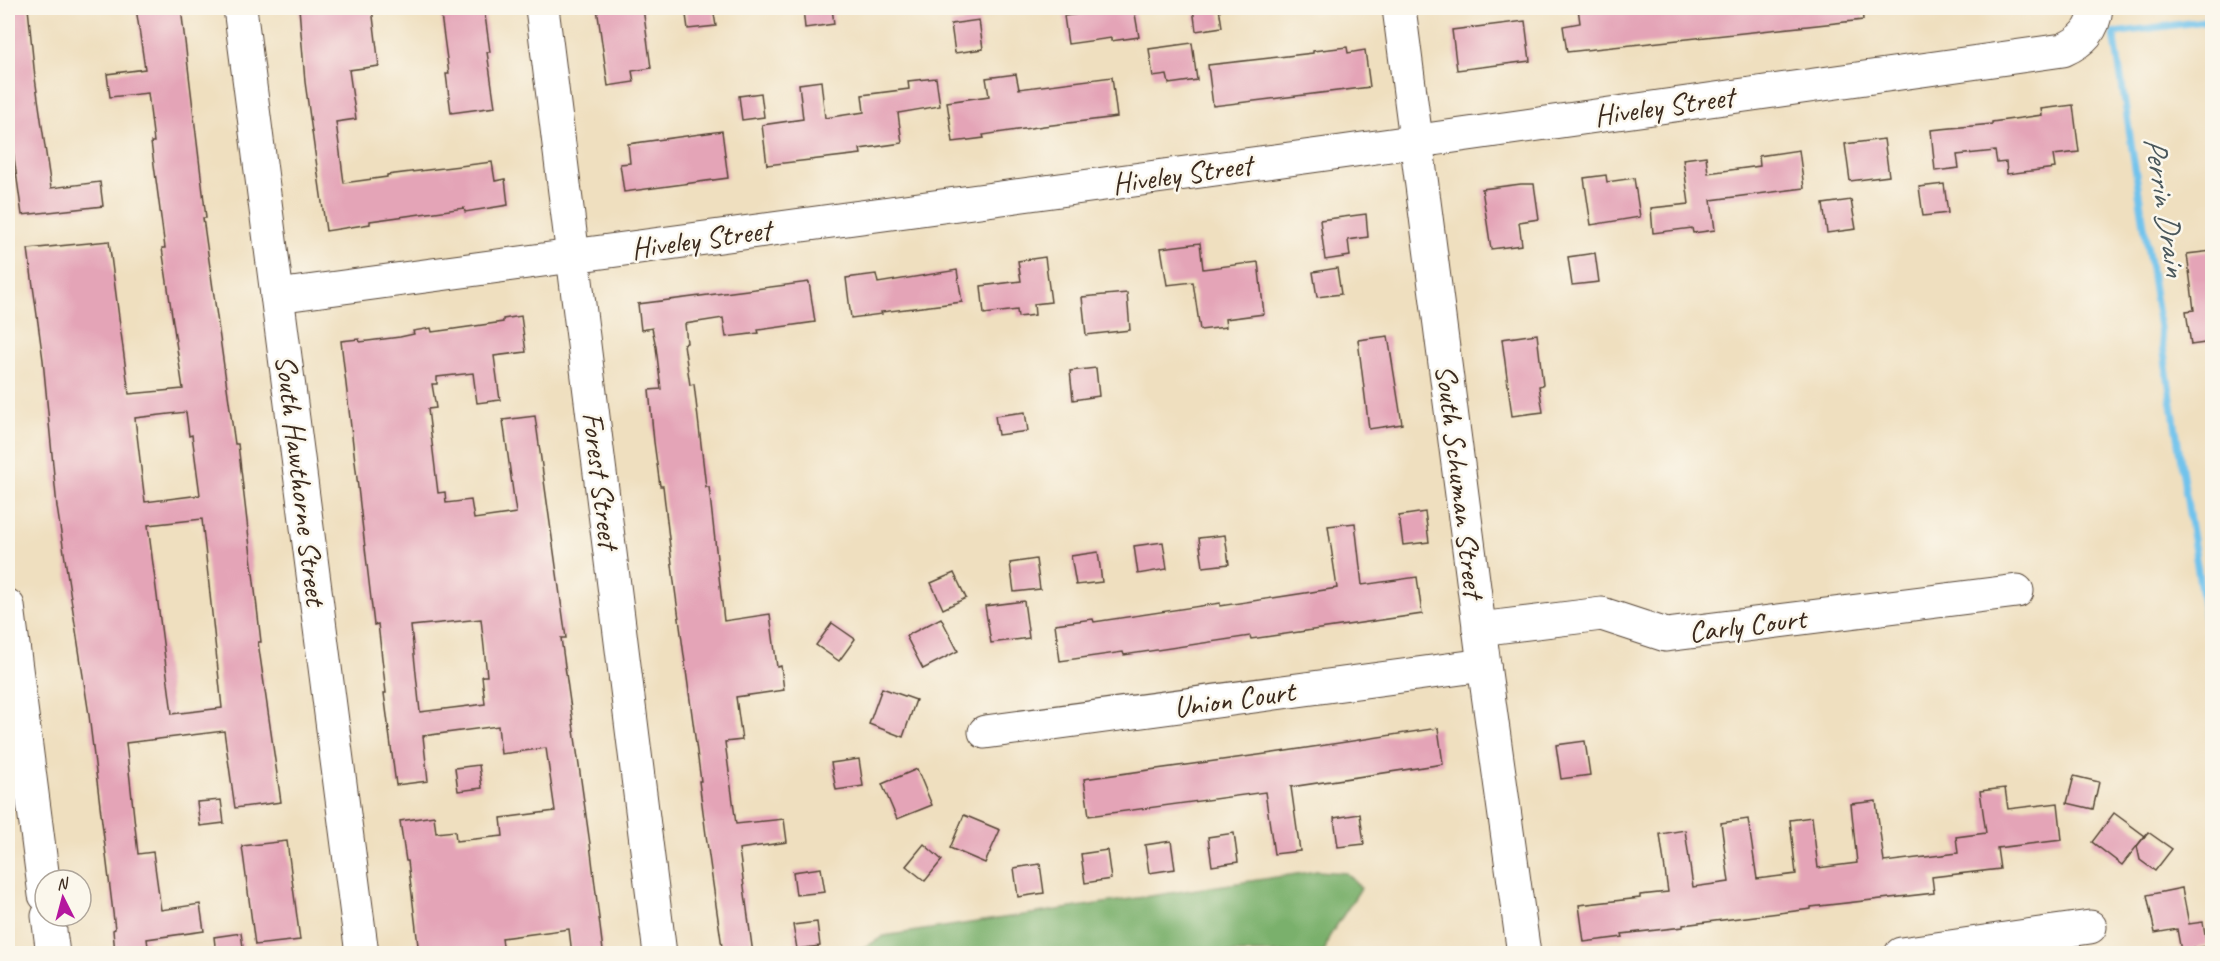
<svg xmlns="http://www.w3.org/2000/svg" width="2220" height="961" viewBox="0 0 2220 961" font-family="Caveat,sans-serif">
<rect width="100%" height="100%" fill="#fbf7ec"/>
<filter id="ink" filterUnits="userSpaceOnUse"><feTurbulence type="fractalNoise" baseFrequency=".0167" numOctaves="2"/><feDisplacementMap in="SourceGraphic" scale="12" xChannelSelector="R" yChannelSelector="G"/><feConvolveMatrix kernelMatrix="1 2 1 2 8 2 1 2 1" color-interpolation-filters="sRGB"/></filter>
<filter id="wash" filterUnits="userSpaceOnUse"><feTurbulence type="fractalNoise" baseFrequency=".008" numOctaves="4" result="noise"/><feDisplacementMap in="SourceGraphic" scale="24" xChannelSelector="R" yChannelSelector="G"/><feGaussianBlur stdDeviation="1.35" result="paint"/><feColorMatrix in="noise" values="0 0 0 0 0 0 0 0 0 0 0 0 0 0 0 0 0 1.4 0 .05"/><feComposite in="paint" operator="in"/></filter>
<g filter="url(#wash)">
<rect width="100%" height="100%" fill="#efdfbf"/>
<path fill="#7ab06c" stroke="#5a6d45" stroke-width="1.5" d="M1317,871L1347,873L1361,888L1329,937L1324,953H861L862,949L884,936Z"/>
<g fill="none" stroke-linecap="round" stroke-linejoin="round">
<path stroke="#71c3ec" stroke-width="7" d="M2212,20L2114,33L2212,661"/>
</g>
<g id="blocks">
<g fill="#e4a4b7" fill-rule="evenodd">
<path d="M8,8H28L35,78L51,188L100,182L103,206L22,215L11,136H9L8,124Z"/>
<path d="M136,8H181L206,218H203L235,444H238L261,642H258L281,802L235,808L224,731L126,743L138,854L153,852L161,910L200,904L204,931L147,939L149,954H115L113,930L115,929L89,715L57,507L43,360L28,249L109,241L129,394L183,389L162,248H165L151,142H154L148,93L110,97L107,74L145,69ZM186,412L189,436L192,435L200,495L145,502L135,418ZM202,519L222,708L172,714L148,525Z"/>
<path d="M299,8H372L379,66L349,70L356,119L336,122L344,183L387,177V175L492,162L495,181L505,179L508,205L465,212L464,208L370,221V224L326,231L305,82Z"/>
<path d="M440,8H484L490,52H487L495,107L451,113L446,74H449Z"/>
<path d="M597,8H643L651,68L632,71L634,82L608,86Z"/>
<path d="M685,8H713L716,26L688,29Z"/>
<path d="M803,8H832L834,24L805,28Z"/>
<path d="M1124,8H1134L1139,37L1111,41V38L1068,44L1064,16Z"/>
<path d="M1193,8H1219L1222,27L1196,31Z"/>
<path d="M1578,8H1862L1863,20L1567,52L1563,26L1580,23Z"/>
<path d="M979,20L983,49L955,53L951,24Z"/>
<path d="M1525,21L1530,61L1457,70L1452,30Z"/>
<path d="M1192,43L1197,80L1169,84L1167,75L1153,77L1149,49Z"/>
<path d="M1347,47L1348,53L1365,50L1370,87L1213,106L1208,65L1313,53V51Z"/>
<path d="M1016,74L1019,89L1112,77L1117,117L1044,126L983,135L984,138L953,142L947,102L989,96L986,78Z"/>
<path d="M936,78L940,106L898,113L902,143L860,149L861,154L767,165L762,125L803,119L799,84L821,81L825,118L864,112L862,95L909,89L908,81Z"/>
<path d="M761,93L764,117L742,120L739,96Z"/>
<path d="M2073,105L2079,152L2053,155L2055,168L2007,174L2006,162L1997,163L1995,151L1957,155L1959,168L1935,171L1931,130L1992,124V122L2042,115L2041,109Z"/>
<path d="M722,131L728,178L624,192L620,164L630,163L628,144Z"/>
<path d="M1884,139L1889,176L1850,181L1845,144Z"/>
<path d="M1799,150L1804,188L1711,200L1715,230L1693,233L1692,228L1653,233L1651,208L1689,204L1683,159L1706,156L1708,173L1760,166L1759,156Z"/>
<path d="M1606,175L1607,182L1634,178L1640,217L1591,225L1584,178Z"/>
<path d="M1521,184H1534L1539,219L1519,222L1522,245L1491,249L1482,189Z"/>
<path d="M1944,184L1948,213L1923,216L1919,187Z"/>
<path d="M1851,200L1856,229L1827,233L1823,204Z"/>
<path d="M1366,214L1368,237L1348,240L1350,256L1325,260L1320,220Z"/>
<path d="M1200,243L1203,269L1258,262L1264,314L1225,319L1226,327L1200,330L1193,282L1167,285L1161,248Z"/>
<path d="M2212,251V342L2191,345L2186,311L2194,310L2187,254Z"/>
<path d="M1595,253L1599,282L1572,285L1568,257Z"/>
<path d="M1045,257L1051,302L1034,304L1035,315L1018,317L1017,310L984,314L981,286L1021,281L1018,261Z"/>
<path d="M1337,268L1341,294L1317,297L1313,272Z"/>
<path d="M957,270L962,302L881,312L882,314L851,318L846,278L876,274L878,283Z"/>
<path d="M809,282L815,322L758,330L759,333L726,337L723,318L685,324L687,343L684,344L690,385L694,384L706,487H709L724,621L770,614L777,667L781,666L784,690L736,697L742,740L725,742L736,824L784,819L787,842L739,849L753,954H723L706,835L699,781H701L674,582L663,486H660L654,442L649,390L661,389L656,347L652,328L641,330L638,304Z"/>
<path d="M1127,293L1130,330L1086,335L1082,297Z"/>
<path d="M521,316L526,352L494,356L500,400L477,403L473,373L437,377V384H432L436,408L428,409L438,493L445,492L446,503L471,500L474,519L516,513L503,420L535,416L566,638H561L590,844L603,951L572,954L569,929L502,938L504,954H419L408,861H406L400,821L434,816L436,833L455,831L456,841L503,836L501,818L555,811L546,748L501,754L498,726L423,736L428,781L396,785L384,693H386L378,624L374,625L341,341L359,339L360,342L400,337L414,334L413,331L431,328L432,332L454,329L503,322V319ZM481,619L487,676H482L485,704L420,712L411,626Z"/>
<path d="M1537,334L1543,385L1539,386L1543,412L1512,416L1502,339Z"/>
<path d="M1388,336L1402,424L1369,429L1358,340Z"/>
<path d="M1096,368L1099,396L1073,400L1070,371Z"/>
<path d="M1025,412L1028,431L998,435L995,416Z"/>
<path d="M1425,512L1429,542L1403,545L1399,516Z"/>
<path d="M1355,523L1362,585L1417,577L1422,614L1251,639L1250,636L1124,655L1123,652L1060,661L1055,624L1093,619L1094,622L1220,603V606L1337,588L1328,526Z"/>
<path d="M1225,535L1229,564L1203,567L1199,538Z"/>
<path d="M1163,542L1167,569L1138,574L1134,546Z"/>
<path d="M1098,552L1102,582L1076,585L1071,556Z"/>
<path d="M1036,559L1040,589L1014,592L1010,563Z"/>
<path d="M954,573L966,598L943,609L931,583Z"/>
<path d="M1024,601L1029,638L991,643L985,606Z"/>
<path d="M941,618L958,651L923,669L906,636Z"/>
<path d="M832,623L855,639L839,661L816,645Z"/>
<path d="M882,688L916,700L903,737L869,724Z"/>
<path d="M1438,728L1443,764L1291,787L1300,851L1274,854L1265,792L1089,816L1084,779L1273,753Z"/>
<path d="M1585,741L1590,775L1561,779L1556,745Z"/>
<path d="M859,759L863,786L836,790L831,763Z"/>
<path d="M479,765L482,788L458,791L455,768Z"/>
<path d="M917,769L932,805L897,819L882,784Z"/>
<path d="M2074,776L2099,782L2093,809L2067,803Z"/>
<path d="M2005,788L2008,809L2058,803L2062,840L1997,848L2000,869L1932,877L1934,893L1811,907V909L1683,925V927L1622,934L1623,937L1584,942L1579,905L1640,898V895L1668,892L1660,834L1685,830L1693,887L1729,882L1721,823L1748,819L1757,879L1796,874L1790,820L1812,817L1818,868L1857,863L1851,804L1876,801L1884,862L1958,853L1956,837L1986,833L1980,791Z"/>
<path d="M221,800L224,823L200,826L197,802Z"/>
<path d="M2114,813L2145,836L2122,865L2092,842Z"/>
<path d="M1360,814L1364,844L1338,847L1334,818Z"/>
<path d="M964,815L1000,830L985,863L950,848Z"/>
<path d="M2148,832L2172,849L2155,871L2140,860L2137,846Z"/>
<path d="M1234,833L1238,862L1212,866L1208,837Z"/>
<path d="M287,841L300,940L255,945L242,846Z"/>
<path d="M1171,841L1175,869L1149,873L1145,845Z"/>
<path d="M924,844L942,860L925,881L906,866Z"/>
<path d="M1107,850L1111,879L1085,883L1081,854Z"/>
<path d="M1040,864L1044,893L1018,897L1014,868Z"/>
<path d="M821,868L825,892L796,895L793,872Z"/>
<path d="M2182,888L2189,924L2203,922L2207,946L2181,951L2177,929L2155,933L2147,895Z"/>
<path d="M817,922L820,946L797,949L793,925Z"/>
<path d="M241,933L244,954H216L214,937Z"/>
</g>
</g>
</g>
<g filter="url(#ink)">
<use href="#blocks" fill-opacity="0" stroke="#564536" stroke-width="1.5"/>
<g fill="none" stroke-linecap="round" stroke-linejoin="round">
<g stroke="#564536" stroke-width="35">
<g id="minor">
<path d="M240,8L362,954"/>
<path d="M542,8L660,954"/>
<path d="M1399,8L1484,665L1524,954"/>
<path d="M277,296L1341,152C1581,116 1822,85 2063,50C2083,41 2094,30 2096,8"/>
<path d="M8,606L45,895"/>
<path d="M1479,629L1602,614L1666,635L2017,591"/>
<path d="M985,732L1484,665"/>
<path d="M48,916L53,954"/>
<path d="M1901,954L2090,927"/>
</g>
</g>
<use href="#minor" stroke="#fff" stroke-width="33"/>
</g>
</g>
<g text-anchor="middle" stroke-width="5" stroke-linejoin="round" paint-order="stroke">
<g font-size="30" fill="#3b2a1e" stroke="#fbf7ec">
<text transform="translate(1664 106) rotate(-8)" y="10">Hiveley Street</text>
<text transform="translate(1182 174) rotate(-8)" y="10">Hiveley Street</text>
<text transform="translate(701 239) rotate(-8)" y="10">Hiveley Street</text>
<text transform="translate(301 480) rotate(83)" y="10">South Hawthorne Street</text>
<text transform="translate(601 480) rotate(83)" y="10">Forest Street</text>
<text transform="translate(1460 481) rotate(83)" y="10">South Schuman Street</text>
<text transform="translate(1747 625) rotate(-7)" y="10">Carly Court</text>
<text transform="translate(1234 699) rotate(-8)" y="10">Union Court</text>
</g>
<g font-size="32" font-style="italic" fill="#4b585c" stroke="#fbf7ec">
<text transform="translate(2166 206) rotate(81)" y="11">Perrin Drain</text>
</g>
</g>
<rect width="2220" height="961" fill="none" stroke="#fbf7ec" stroke-width="30"/>
<g transform="translate(63 898) rotate(354)"><circle r="28" fill="#fbf7ec" stroke="#aea59a" stroke-width="1.5"/>
<path d="M0-4.5L10 22L0 15L-10 22Z" fill="#b5179e"/>
<text y="-9" font-size="16" font-weight="bold" text-anchor="middle" fill="#3b2a1e">N</text>
</g>
</svg>
